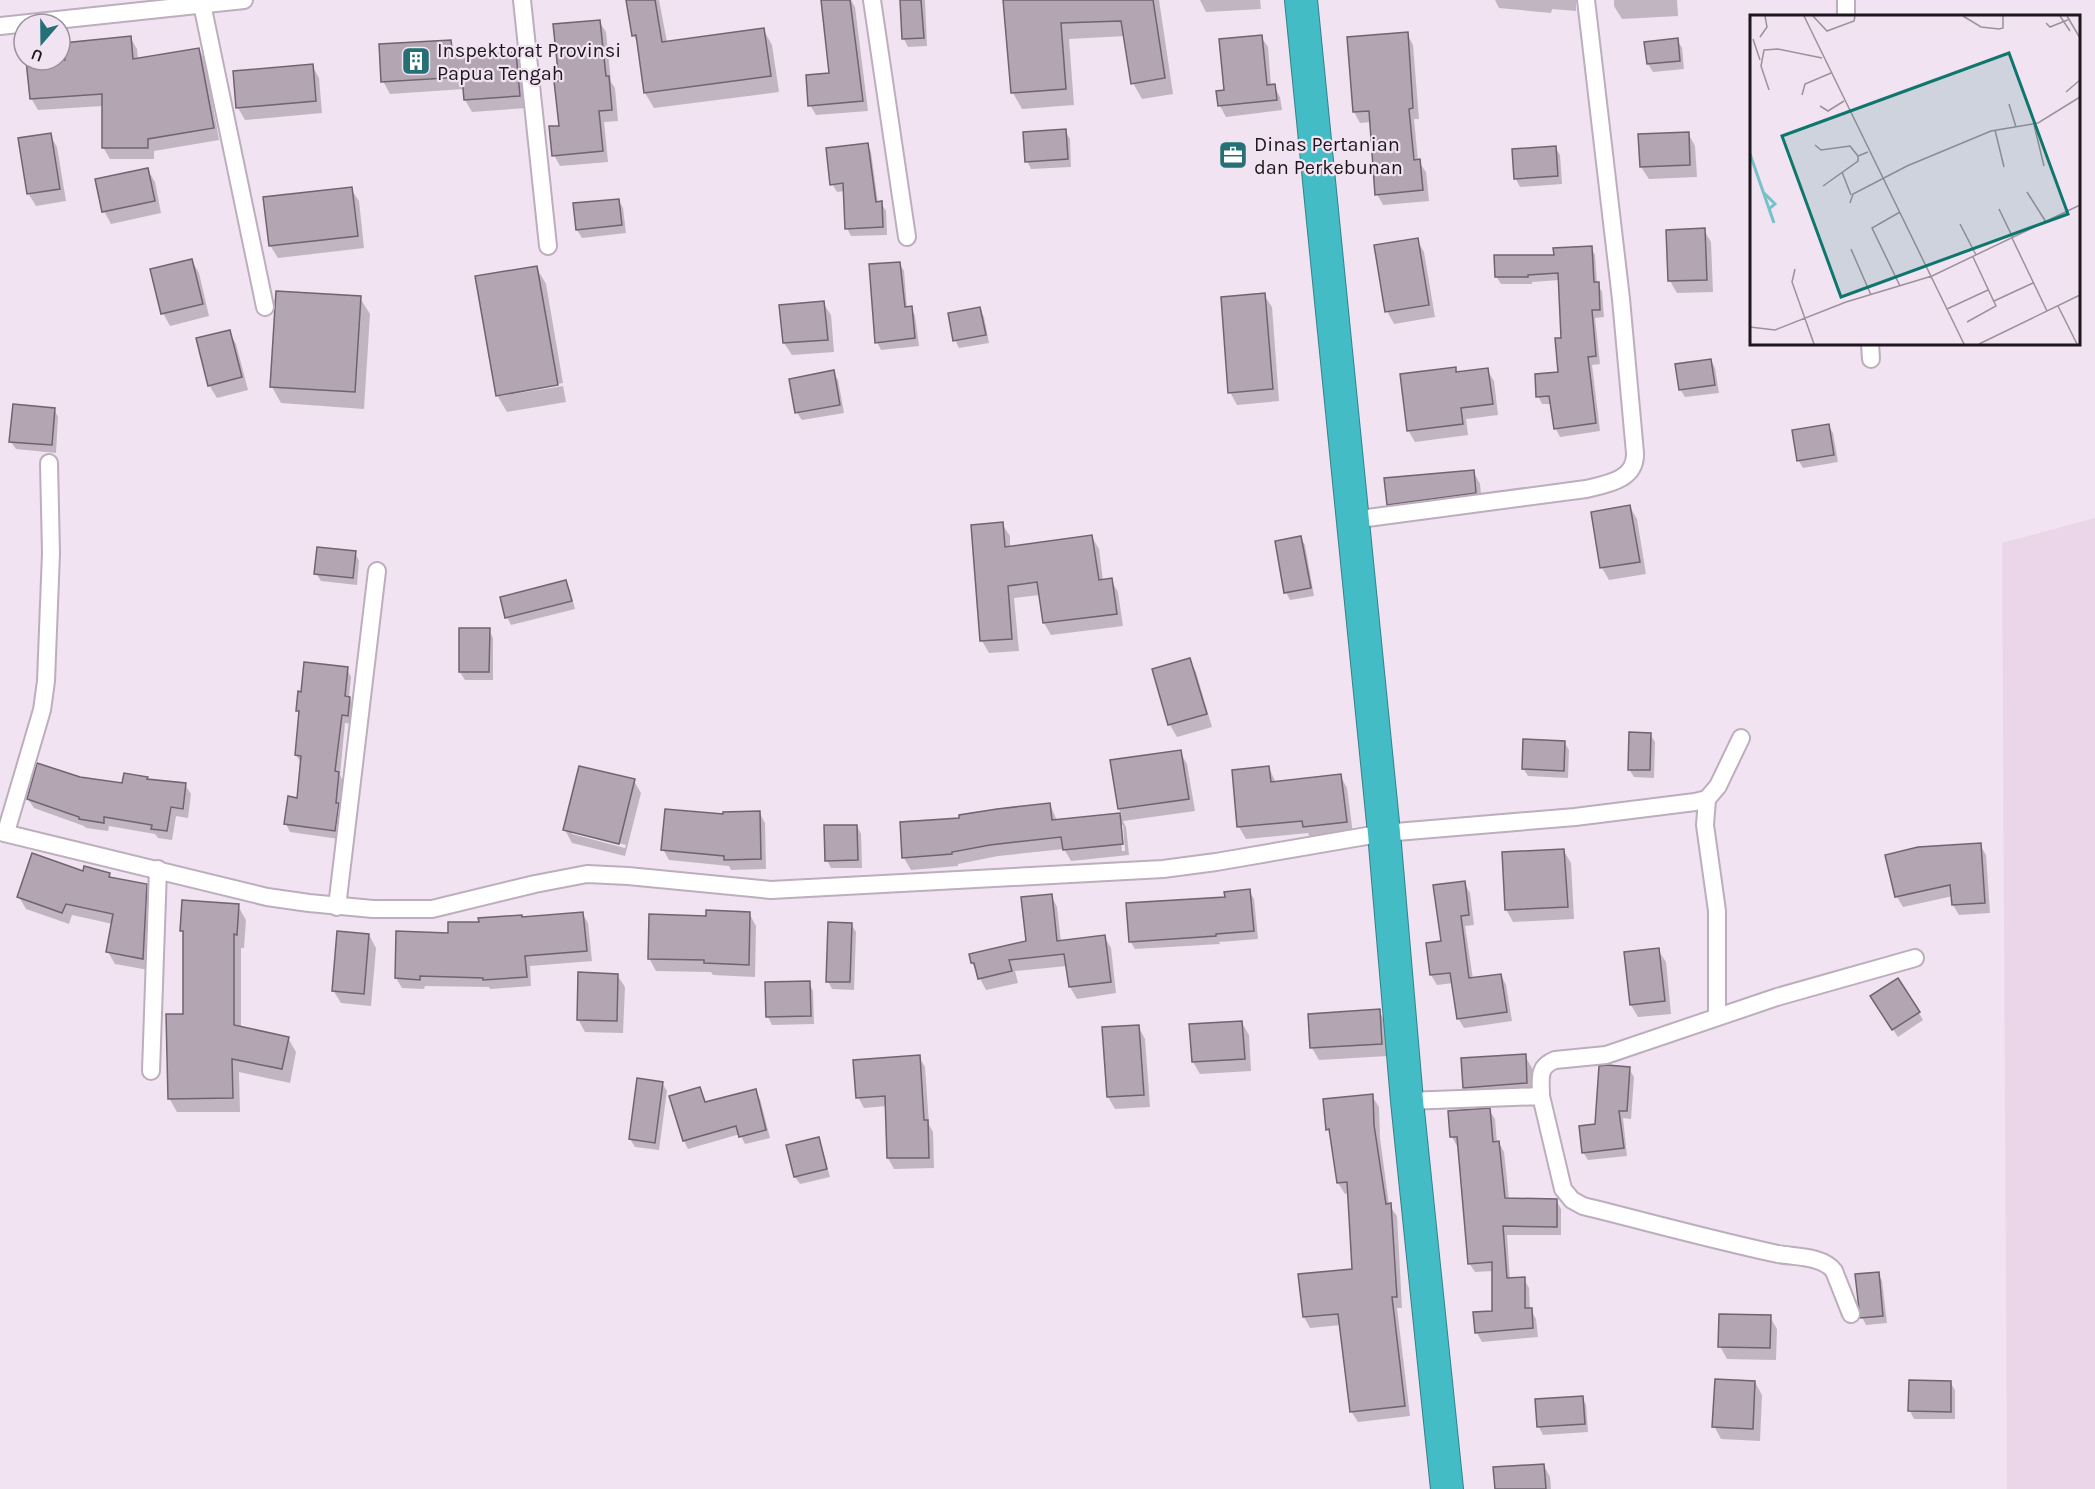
<svg xmlns="http://www.w3.org/2000/svg" width="2095" height="1489" viewBox="0 0 2095 1489" font-family="Karla,sans-serif">
<rect width="100%" height="100%" fill="#f1e3f1"/>
<path fill="#ead5e9" d="M2095,518V1489H2007L2002,543Z"/>
<g fill="#0003" fill-rule="evenodd">
<path d="M628,0H659L667,42L763,29L772,45L779,92L654,108L645,93L639,44L633,35Z"/>
<path d="M822,0H851L855,7L868,111L816,115L810,105L830,75Z"/>
<path d="M901,0H925L927,46L908,47L904,39Z"/>
<path d="M1005,0H1159L1173,94L1142,99L1133,83L1125,36L1069,39L1074,105L1022,109L1013,93Z"/>
<path d="M1200,0H1260L1261,9L1206,12Z"/>
<path d="M1495,0H1576V11L1552,9L1551,13L1499,8Z"/>
<path d="M1614,0H1677L1678,16L1622,19L1614,6Z"/>
<path d="M599,21L606,32L611,82L615,88L618,121L604,122L608,162L560,166L554,155L560,127Z"/>
<path d="M1407,34L1413,45L1419,119H1414L1418,161L1426,172L1429,201L1383,205L1377,194L1371,122L1360,123L1354,112Z"/>
<path d="M130,37L137,49L138,60L199,49L205,61L219,140L154,151V159H110L103,147V106L38,110L31,98L27,60H60V57Z"/>
<path d="M1261,37L1268,47L1271,86H1274L1280,97L1282,110L1226,117L1220,106L1218,92L1225,91Z"/>
<path d="M1677,40L1682,48L1684,69L1653,72L1648,64Z"/>
<path d="M451,42L458,58L516,53L523,66L526,108L472,112L465,100L464,89L390,94L383,81Z"/>
<path d="M312,65L319,78L322,113L245,120L238,108Z"/>
<path d="M1065,131L1070,139L1071,167L1031,169L1027,161Z"/>
<path d="M1688,133L1695,146L1697,177L1649,179L1641,167Z"/>
<path d="M50,135L57,147L66,201L36,206L28,193Z"/>
<path d="M867,144L871,152L878,203H881L886,211L887,235L851,236L847,228L845,191L837,192L832,184Z"/>
<path d="M1555,147L1560,155L1562,184L1520,187L1516,179L1514,150Z"/>
<path d="M147,169L155,182L161,213L111,224L104,211Z"/>
<path d="M351,189L359,201L364,248L278,258L270,245Z"/>
<path d="M618,200L623,208L626,233L582,238L577,230Z"/>
<path d="M1704,230L1711,242L1713,292L1677,293L1670,281Z"/>
<path d="M1417,240L1424,252L1435,317L1394,324L1387,311Z"/>
<path d="M1591,248L1595,255L1597,283L1602,292L1604,317L1595,318L1600,364L1592,365L1600,431L1560,437L1556,429L1551,404H1542L1538,396L1559,373L1562,339L1559,280L1532,282V284H1501L1496,276L1555,256Z"/>
<path d="M192,261L199,273L209,316L170,326L163,313Z"/>
<path d="M899,263L904,271L907,308H911L915,316L919,346L881,350L877,342Z"/>
<path d="M536,267L546,284L563,383L501,393V396L563,386L566,402L507,412L497,395Z"/>
<path d="M1264,295L1272,307L1279,401L1237,405L1230,392Z"/>
<path d="M360,298L370,314L364,409L281,403L272,387Z"/>
<path d="M823,303L831,315L834,352L792,355L784,343L781,307Z"/>
<path d="M980,309L984,317L989,343L959,348L955,340Z"/>
<path d="M229,332L236,344L248,390L217,398L209,385Z"/>
<path d="M1711,360L1715,368L1719,393L1685,397L1680,389Z"/>
<path d="M1455,369L1457,373L1487,370L1494,381L1498,415L1466,419L1468,435L1415,442L1408,430Z"/>
<path d="M833,372L838,380L844,413L802,420L797,413Z"/>
<path d="M54,409L58,417L56,453L16,449L11,442Z"/>
<path d="M1828,425L1833,433L1838,462L1803,468L1799,461Z"/>
<path d="M1473,471L1480,484L1482,505L1396,517L1388,504Z"/>
<path d="M1630,507L1637,519L1646,574L1609,580L1602,568Z"/>
<path d="M1002,524L1010,536V548L1092,537L1099,549L1103,581L1111,580L1118,592L1123,626L1051,635L1044,623L1040,595L1014,598L1019,651L989,653L982,641L973,526Z"/>
<path d="M1300,537L1305,545L1314,596L1290,600L1286,592Z"/>
<path d="M355,553L359,561L357,585L321,581L316,573Z"/>
<path d="M565,582L570,590L575,609L511,625L507,617Z"/>
<path d="M489,630L493,638V680H465L460,672Z"/>
<path d="M1189,660L1196,672L1212,727L1177,737L1170,725L1154,670Z"/>
<path d="M347,669L351,677L349,698L354,706L352,724L345,723L340,775L343,781L340,808L342,813L339,839L290,832L286,824L298,799L301,763L296,755L300,715L298,711Z"/>
<path d="M1650,734L1655,742L1654,778L1634,777L1629,769Z"/>
<path d="M1564,742L1569,750L1568,778L1528,776L1523,768Z"/>
<path d="M1180,752L1187,764L1195,811L1123,821L1126,827L1129,855L1071,861L1064,849L998,856L958,864V866L911,870L904,858L961,819L1050,804L1057,821L1122,815L1119,809ZM1120,825H1123L1125,851H1122Z"/>
<path d="M1269,768L1276,783L1340,775L1347,788L1353,834L1311,839L1308,833L1246,839L1239,827L1233,771Z"/>
<path d="M147,778L148,781L185,785L191,794L188,818L176,816L172,840L158,838L155,834L109,826L108,831L86,828L84,826L34,808L28,799L80,779L123,785Z"/>
<path d="M634,781L641,793L625,856L572,843L565,830ZM572,831L626,845L625,848L572,834Z"/>
<path d="M759,812L765,823L766,869L731,870L729,866L669,860L663,849L724,816Z"/>
<path d="M857,826L861,834L862,868H831L827,860Z"/>
<path d="M1980,845L1986,855L1990,913L1959,915L1953,905V896L1903,907L1897,897L1887,856Z"/>
<path d="M1564,851L1571,863L1574,919L1513,922L1506,909Z"/>
<path d="M109,874L112,879L146,885L153,897L149,970L115,964L108,952L113,924L72,915L69,924L26,909L19,897Z"/>
<path d="M1464,883L1470,893L1474,925L1465,926L1473,979L1501,975L1506,985L1512,1021L1464,1028L1458,1018L1453,983L1437,985L1431,975L1427,944L1443,942Z"/>
<path d="M1249,891L1254,899L1258,939L1219,942L1220,944L1135,949L1130,941L1226,899Z"/>
<path d="M1051,895L1057,907L1061,942L1104,936L1111,948L1116,993L1077,999L1070,987L1067,966L1015,971L1018,983L986,990L972,963L1027,942Z"/>
<path d="M238,906L246,920L244,948H241V1028L288,1038L296,1052L290,1083L239,1072L240,1112H177L169,1098L185,1015V937L182,931Z"/>
<path d="M582,913L588,923L592,961L530,966L531,986L490,989L489,987L425,986L424,989L402,988L396,978L398,933L450,935L480,923Z"/>
<path d="M749,913L756,926L755,977L713,975L711,972L656,971L649,958L707,918Z"/>
<path d="M851,924L856,932L854,990L832,989L828,981Z"/>
<path d="M369,935L376,948L371,1006L341,1003L333,990Z"/>
<path d="M1658,950L1666,962L1671,1014L1638,1017L1631,1005Z"/>
<path d="M617,975L625,987L623,1033L585,1032L578,1019Z"/>
<path d="M809,983L813,991L814,1024L772,1025L768,1017Z"/>
<path d="M1876,1004L1919,1013L1923,1020L1898,1037Z"/>
<path d="M1379,1011L1386,1023L1388,1056L1319,1060L1312,1048Z"/>
<path d="M1242,1023L1249,1035L1251,1071L1200,1074L1193,1062Z"/>
<path d="M1138,1026L1145,1039L1150,1107L1115,1109L1108,1097Z"/>
<path d="M1525,1056L1532,1068L1534,1095L1471,1100L1464,1088L1462,1059Z"/>
<path d="M919,1057L925,1067L929,1125L933,1132L934,1168L894,1169L888,1158L887,1106L864,1108L858,1097Z"/>
<path d="M1629,1069L1634,1077L1631,1119L1623,1118L1627,1156L1588,1160L1583,1152L1596,1126Z"/>
<path d="M662,1083L667,1091L659,1150L635,1147L630,1139Z"/>
<path d="M700,1089L706,1103L755,1091L760,1099L770,1138L745,1144L740,1134L688,1149L684,1141Z"/>
<path d="M1372,1096L1379,1107L1380,1138L1389,1205L1397,1216L1402,1308H1397L1410,1416L1358,1422L1351,1411L1341,1325L1310,1328L1304,1317L1354,1271L1349,1193L1345,1194L1338,1183L1332,1136L1328,1129Z"/>
<path d="M1489,1110L1495,1119L1497,1143H1499L1504,1152L1509,1199L1556,1200L1561,1209V1235H1507L1510,1279H1524L1529,1288L1530,1309L1536,1319L1538,1337L1482,1342L1477,1333L1494,1312L1493,1271L1475,1272L1469,1263L1460,1146H1457L1452,1137Z"/>
<path d="M818,1139L822,1147L830,1177L800,1184L795,1177Z"/>
<path d="M1878,1273L1882,1281L1887,1323L1866,1325L1862,1317Z"/>
<path d="M1770,1317L1777,1329L1776,1360L1727,1359L1720,1346Z"/>
<path d="M1755,1382L1762,1395L1760,1441L1721,1439L1714,1426Z"/>
<path d="M1910,1382H1950L1955,1390V1419H1914L1910,1411Z"/>
<path d="M1582,1397L1586,1405L1588,1432L1543,1435L1539,1427L1537,1401Z"/>
<path d="M1544,1466L1550,1477L1551,1489H1496Z"/>
</g>
<g fill="#b3a5b2" stroke="#706470" stroke-width="1.5">
<path d="M626,0H655L662,42L764,28L771,76L644,93L636,35L632,36Z"/>
<path d="M821,0H850L863,101L808,106L806,75L829,73Z"/>
<path d="M900,0H921L924,38L902,39Z"/>
<path d="M1003,0H1153L1165,78L1131,84L1121,21L1061,23L1066,89L1011,93Z"/>
<path d="M600,20L606,76H609L612,110L599,111L603,151L552,156L549,126H559L554,81H559L553,24Z"/>
<path d="M1408,32L1413,108L1409,109L1414,160L1420,159L1423,190L1375,195L1369,111L1353,112L1347,37Z"/>
<path d="M1262,35L1267,85L1275,84L1277,100L1218,106L1216,91L1224,90L1219,39Z"/>
<path d="M131,36L133,59L199,48L214,128L148,139V148H102V94L30,99L26,60H65L63,43Z"/>
<path d="M1678,38L1680,61L1647,64L1644,42Z"/>
<path d="M451,40L453,57L516,52L520,96L464,100L462,77L381,82L379,44Z"/>
<path d="M313,64L316,101L236,108L233,71Z"/>
<path d="M1066,129L1068,159L1025,162L1023,132Z"/>
<path d="M1689,132L1690,165L1640,167L1638,134Z"/>
<path d="M51,133L60,189L27,194L18,138Z"/>
<path d="M868,143L876,202L882,201L883,227L845,229L843,183L830,185L826,148Z"/>
<path d="M1556,146L1558,176L1514,179L1512,149Z"/>
<path d="M148,168L155,201L102,212L95,179Z"/>
<path d="M352,187L358,236L269,246L263,197Z"/>
<path d="M619,199L622,225L576,230L573,203Z"/>
<path d="M1705,228L1707,280L1668,281L1666,230Z"/>
<path d="M1418,238L1429,305L1385,312L1374,245Z"/>
<path d="M1592,246L1594,282H1599L1600,310H1592L1596,356L1588,357L1596,423L1554,429L1549,396L1536,397L1535,374L1558,372L1555,338H1561L1558,273L1528,275V277H1495L1494,255H1554L1553,248Z"/>
<path d="M192,259L203,304L161,314L150,269Z"/>
<path d="M900,262L905,307L912,306L915,338L875,343L869,264Z"/>
<path d="M537,266L558,385L496,396L475,276Z"/>
<path d="M276,291L361,296L355,392L270,387Z"/>
<path d="M1265,293L1273,389L1228,393L1221,297Z"/>
<path d="M824,301L828,340L783,343L779,305Z"/>
<path d="M980,307L986,335L953,341L948,313Z"/>
<path d="M230,330L242,377L208,386L196,338Z"/>
<path d="M1711,359L1715,385L1679,390L1675,364Z"/>
<path d="M1456,367V372L1488,368L1493,404L1461,408L1463,424L1407,431L1400,374Z"/>
<path d="M834,370L840,405L795,413L789,379Z"/>
<path d="M13,404L55,408L52,445L9,442Z"/>
<path d="M1829,424L1834,455L1797,461L1792,430Z"/>
<path d="M1474,470L1476,493L1387,505L1384,478Z"/>
<path d="M1630,505L1640,562L1600,568L1591,512Z"/>
<path d="M1003,522L1005,547L1092,535L1099,580L1112,578L1117,614L1043,623L1037,582L1008,586L1012,639L980,641L971,525Z"/>
<path d="M1301,536L1311,588L1284,593L1275,541Z"/>
<path d="M317,547L356,551L353,578L314,574Z"/>
<path d="M566,580L572,601L505,618L500,597Z"/>
<path d="M459,628H490L489,672H459Z"/>
<path d="M1190,658L1207,714L1168,725L1152,669Z"/>
<path d="M304,662L348,667L345,696L350,697L348,716L342,715L335,771L339,772L336,803H339L335,831L284,824L288,796L297,798L301,756L295,755L299,711H296L298,691L301,692Z"/>
<path d="M1629,732L1651,733L1650,770H1628Z"/>
<path d="M1523,739L1565,741L1564,771L1522,769Z"/>
<path d="M1181,750L1189,799L1118,809L1110,760Z"/>
<path d="M37,763L80,777L122,783L124,773L148,777L147,779L186,783L183,809L171,807L167,831L151,829L152,825L104,817V823L79,819V817L27,799Z"/>
<path d="M579,766L635,779L619,844L563,830Z"/>
<path d="M1269,766L1271,782L1341,774L1347,822L1303,827L1302,821L1237,827L1232,770Z"/>
<path d="M1050,803L1052,820L1120,813L1123,844L1063,850L1061,837L990,845L952,852V854L902,858L900,822L959,818V815L997,809Z"/>
<path d="M665,809L723,814V812L760,811L761,859L724,860V856L661,850Z"/>
<path d="M824,825H857L858,860L825,861Z"/>
<path d="M1981,843L1985,903L1952,905L1950,885L1895,897L1885,855L1918,847Z"/>
<path d="M1564,849L1568,907L1505,910L1502,852Z"/>
<path d="M32,853L83,871L84,866L110,873L109,877L147,884L143,959L106,952L113,914L66,904L62,913L17,897Z"/>
<path d="M1465,881L1469,915L1461,916L1469,978L1501,974L1507,1012L1457,1019L1450,973L1430,975L1426,943L1441,941L1433,885Z"/>
<path d="M1250,889L1254,931L1216,934V936L1129,942L1126,903L1225,897L1224,892Z"/>
<path d="M1052,894L1057,941L1105,935L1111,982L1069,987L1064,954L1009,960L1012,971L978,979L974,963H971L969,954L1026,941L1021,897Z"/>
<path d="M182,900L239,904L237,935L234,934V1025L289,1037L282,1069L232,1059L233,1098L168,1099L166,1014H183V931H180Z"/>
<path d="M706,910L750,912L749,965L704,963V960L648,959L649,914L706,916Z"/>
<path d="M583,912L587,951L525,956L527,977L483,980V978L420,976V980L395,978L396,931L448,933V922H479L478,918L522,915V917Z"/>
<path d="M828,922L852,923L850,982H826Z"/>
<path d="M337,931L369,934L364,994L332,991Z"/>
<path d="M1659,948L1665,1001L1630,1005L1624,952Z"/>
<path d="M578,972L618,974L617,1021L577,1020Z"/>
<path d="M1898,978L1920,1012L1892,1030L1870,996Z"/>
<path d="M810,981L811,1016L766,1017L765,982Z"/>
<path d="M1380,1009L1382,1044L1310,1048L1308,1014Z"/>
<path d="M1242,1021L1245,1059L1192,1062L1189,1024Z"/>
<path d="M1139,1025L1144,1095L1107,1097L1102,1027Z"/>
<path d="M1526,1054L1527,1083L1463,1088L1461,1058Z"/>
<path d="M920,1055L924,1120H928L929,1158H887L885,1096L856,1098L853,1060Z"/>
<path d="M1607,1065L1630,1067L1627,1111H1619L1624,1148L1582,1153L1579,1126L1595,1124L1599,1066Z"/>
<path d="M637,1078L663,1082L655,1143L629,1139Z"/>
<path d="M700,1087L705,1102L756,1089L766,1130L739,1137L736,1126L683,1141L669,1096Z"/>
<path d="M1373,1094L1374,1125L1386,1204L1391,1203L1397,1297H1392L1405,1406L1350,1412L1338,1314L1303,1317L1298,1274L1352,1269L1347,1182L1337,1183L1329,1129L1326,1130L1323,1099Z"/>
<path d="M1490,1108L1493,1142L1499,1141L1505,1198L1557,1199V1227L1503,1226L1507,1278L1525,1277V1308H1532L1533,1328L1475,1333L1473,1312L1492,1311V1262L1468,1264L1457,1137H1450L1448,1111Z"/>
<path d="M819,1137L827,1169L794,1177L786,1145Z"/>
<path d="M1879,1272L1883,1316L1860,1318L1855,1274Z"/>
<path d="M1719,1314L1771,1315L1770,1348L1718,1347Z"/>
<path d="M1715,1379L1755,1381L1753,1429L1712,1427Z"/>
<path d="M1909,1380L1951,1381V1412L1908,1411Z"/>
<path d="M1583,1396L1585,1424L1537,1427L1535,1399Z"/>
<path d="M1544,1464L1546,1489H1495L1493,1467Z"/>
</g>
<g fill="none" stroke-linecap="round" stroke-linejoin="round">
<g stroke="#bcaebc" stroke-width="20">
<g id="street">
<path d="M522,0L548,246"/>
<path d="M872,0L907,237"/>
<path d="M1846,0V16"/>
<path d="M202,4L265,307"/>
<path d="M0,26L244,0"/>
<path d="M1870,344L1871,359"/>
<path d="M1352,520L1586,489C1607,484 1636,480 1635,453L1621,299L1586,0"/>
<path d="M1707,799L1705,825L1717,911V1016"/>
<path d="M0,832L267,897L309,903L373,909H432L535,884L587,874L628,876L771,890L1163,869L1216,862L1384,833L1575,817L1695,802L1707,799L1718,786L1741,738"/>
<path d="M6,832L42,710L46,681L51,553L49,463"/>
<path d="M337,907L377,571"/>
<path d="M151,1071L158,869"/>
<path d="M1541,1096C1541,1079 1537,1067 1555,1060L1606,1055L1777,997L1915,958"/>
<path d="M1407,1101L1541,1096L1563,1189L1572,1200L1583,1206C1648,1222 1713,1240 1778,1254C1795,1257 1823,1256 1834,1271L1851,1314"/>
</g>
</g>
<g stroke="#35828a" stroke-width="34">
<path id="highway" d="M1301,0L1384,833L1407,1101L1447,1489"/>
</g>
<use href="#street" stroke="#fff" stroke-width="16"/>
<use href="#highway" stroke="#43bcc5" stroke-width="32"/>
</g>
<defs>
<g id="building-square" transform="scale(1.5)"><rect x="-9" y="-9" width="18" height="18" rx="4" fill="#257075" stroke="#f1e3f1"/><path d="M-4-6H4V6H1V3H-1V6H-4ZM-2.5-4.3h1.7v1.8h-1.7ZM.8-4.3h1.7v1.8H.8ZM-2.5-1h1.7V.8h-1.7ZM.8-1h1.7V.8H.8Z" fill="#fff"/></g>
<g id="office-square" transform="scale(1.5)"><rect x="-9" y="-9" width="18" height="18" rx="4" fill="#257075" stroke="#f1e3f1"/><path d="M-6-3h4V-5.5h4V-3h4V5H-6ZM-1-4.5V-3h2v-1.5ZM-6 0V1H6V0Z" fill="#fff"/></g>
</defs>
<g fill-rule="evenodd">
<use href="#building-square" x="416" y="61"/>
<use href="#office-square" x="1233" y="155"/>
</g>
<g text-anchor="middle" stroke-width="4.5" stroke-linejoin="round" paint-order="stroke">
<g font-size="20" fill="#1c171c" stroke="#f1e3f1" text-anchor="start">
<text x="437" y="57">Inspektorat Provinsi<tspan x="437" dy="23">Papua Tengah</tspan></text>
<text x="1254" y="151">Dinas Pertanian<tspan x="1254" dy="23">dan Perkebunan</tspan></text>
</g>
</g>
<g transform="translate(1750 15)">
<rect width="330" height="330" fill="#f1e3f1"/>
<path fill="none" stroke="#76c2c8" stroke-width="3" d="M0,139L24,208M14,178L25,189L19,194"/>
<path fill="none" stroke="#9c919c" stroke-width="1.5" d="M54,1L214,329M63,1L77,16L104,6L105,1M213,1L231,12L249,14L253,13V1M310,1L320,16M317,1L330,23M296,8L300,12L320,4M10,22L17,12L15,1M3,24L10,45M19,75L11,51L14,35L28,34L72,43M316,77L330,65M52,80L55,69L81,58M259,89L266,112M70,91L78,96L94,86M284,110L294,151M245,115L254,152M65,130L71,135L100,131L108,141L118,137M92,157L101,180M73,171L108,146V141M277,177L296,207M100,188L103,179L157,151L241,116L288,108L330,82M249,194L263,223M210,209L226,240M262,223L297,296M101,234L121,280M45,254L42,267L64,329M150,271L122,213L150,197M244,286L283,268M308,291L327,329M197,294L238,275M217,307L246,291L223,242M0,312L25,315L96,287L182,261L330,190M229,329L330,280"/>
<path fill="#0f766e" fill-opacity="0.15" stroke="#0f766e" stroke-width="3" d="M259,38L318,199L91,282L32,121Z"/>
<rect width="330" height="330" fill="none" stroke="#1c171c" stroke-width="3"/>
</g>
<g transform="translate(42 42) rotate(200)"><circle r="28" fill="#f1e3f1" stroke="#9c919c" stroke-width="1.5"/>
<path d="M0-4.5L10 22L0 15L-10 22Z" fill="#257075"/>
<text y="-9" font-size="16" font-weight="bold" text-anchor="middle" fill="#1c171c">U</text>
</g>
</svg>
